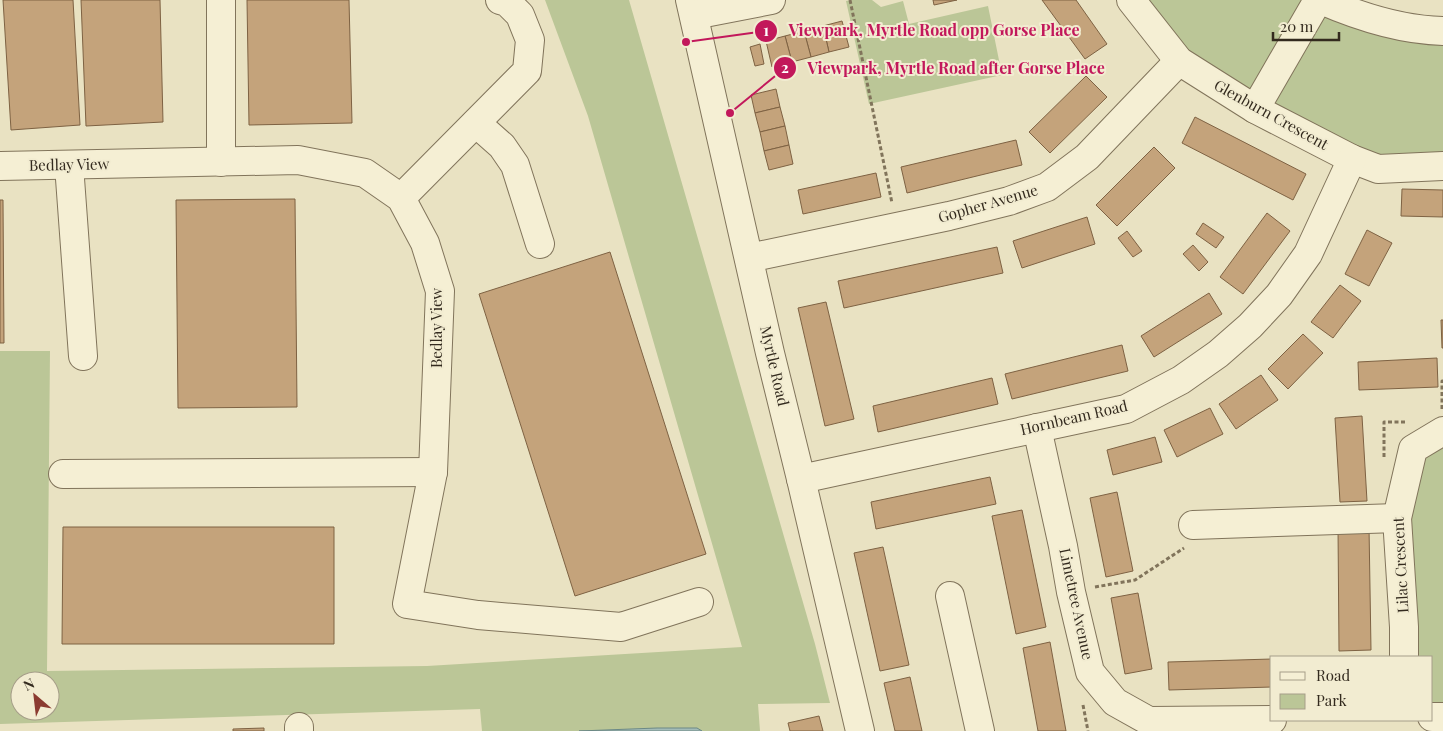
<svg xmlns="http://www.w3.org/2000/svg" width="1443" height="731" viewBox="0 0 1443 731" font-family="'Playfair Display',serif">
<rect width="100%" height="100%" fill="#e9e2c2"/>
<g fill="#bbc697" fill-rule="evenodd">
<path d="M545,0H629L815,644L830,703L758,704L760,731H482L480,709L0,724V351H50L47,671L427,666L742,647L588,116ZM20,681H50V711H20Z"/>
<path d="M852,0H872L881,7L903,1L909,24L988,6L1002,75L869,104L846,1Z"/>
<path d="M1131,0H1321L1443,31V166L1378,169L1255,109Z"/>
<path d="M1443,431V717H1432V657H1404L1413,449Z"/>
</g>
<path fill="#a4bcb8" stroke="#6c8986" d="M657,728H697L702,731H579Z"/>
<g fill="#c4a37b" stroke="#7e6243">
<path d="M3,0H73L80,125L11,130Z"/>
<path d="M81,0H160L163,122L86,126Z"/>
<path d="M247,0H349L352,123L249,125Z"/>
<path d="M933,0H957L934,5Z"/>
<path d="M1042,0H1076L1107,44L1085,59Z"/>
<path d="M842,21L849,47L829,52L823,26Z"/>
<path d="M823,26L829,52L811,57L804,31Z"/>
<path d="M804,31L811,57L792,62L785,36Z"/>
<path d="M785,36L792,62L772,67L766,41Z"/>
<path d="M760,44L764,64L755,66L750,47Z"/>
<path d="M1086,76L1107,97L1050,153L1029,132Z"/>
<path d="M776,89L780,107L755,113L751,95Z"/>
<path d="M780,107L785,126L760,132L755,113Z"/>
<path d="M1195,117L1306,174L1293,200L1182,143Z"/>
<path d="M785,126L789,145L764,151L760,132Z"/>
<path d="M1016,140L1022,165L907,193L901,167Z"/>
<path d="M789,145L793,164L769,170L764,151Z"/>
<path d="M1154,147L1175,168L1117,226L1096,205Z"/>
<path d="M876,173L881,197L803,214L798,190Z"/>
<path d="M1402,189L1443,190V217L1401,216Z"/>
<path d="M295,199L297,407L178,408L176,200Z"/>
<path d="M0,200H3L4,343H0Z"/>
<path d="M1267,213L1290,231L1243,294L1220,277Z"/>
<path d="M1087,217L1095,244L1022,268L1013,241Z"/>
<path d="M1203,223L1224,237L1216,248L1196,234Z"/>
<path d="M1367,230L1392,243L1369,286L1345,274Z"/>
<path d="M1127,231L1142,251L1133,257L1118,238Z"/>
<path d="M1193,245L1208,262L1199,271L1183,254Z"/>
<path d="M997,247L1003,273L844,308L838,281Z"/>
<path d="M610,252L706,554L575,596L479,294Z"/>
<path d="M1340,285L1361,301L1333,338L1311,322Z"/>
<path d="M1209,293L1222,314L1154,357L1141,336Z"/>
<path d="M826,302L854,419L825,426L798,308Z"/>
<path d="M1441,320H1443V348H1442Z"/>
<path d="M1303,334L1323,353L1288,389L1268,369Z"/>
<path d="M1122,345L1128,371L1012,399L1005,374Z"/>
<path d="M1437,358L1438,387L1359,390L1358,362Z"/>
<path d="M1261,375L1278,400L1236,429L1219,404Z"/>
<path d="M992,378L998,404L878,432L873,406Z"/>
<path d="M1210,408L1223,434L1177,457L1164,430Z"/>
<path d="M1362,416L1367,501L1340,502L1335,418Z"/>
<path d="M1155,437L1162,462L1113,475L1107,450Z"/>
<path d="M990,477L996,504L876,529L871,502Z"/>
<path d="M1117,492L1133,571L1106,577L1090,498Z"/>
<path d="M1022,510L1046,627L1016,634L992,516Z"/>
<path d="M63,527H334V644H62Z"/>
<path d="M1369,527L1371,650L1339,651L1338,528Z"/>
<path d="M883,547L909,665L880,671L854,553Z"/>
<path d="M1138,593L1152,669L1125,674L1111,598Z"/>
<path d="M1050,642L1066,731H1038L1023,648Z"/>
<path d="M1272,659V687L1169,690L1168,662Z"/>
<path d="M910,677L922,731H895L884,683Z"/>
<path d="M819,716L823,731H790L788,723Z"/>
<path d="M264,728V731H233V729Z"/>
</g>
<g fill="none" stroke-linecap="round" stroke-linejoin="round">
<g stroke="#81745b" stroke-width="30">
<g id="minor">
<path d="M221,0V162"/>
<path d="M690,0L770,353L801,479L860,731"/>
<path d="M1131,0L1179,61L1255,109L1352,159L1378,169L1443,166"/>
<path d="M1321,0C1360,17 1400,30 1443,31"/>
<path d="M694,15L771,0"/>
<path d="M1255,109L1318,0"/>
<path d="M476,123L502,146L515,165L540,244"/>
<path d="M69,165L83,356"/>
<path d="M0,166L298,160L365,173L401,198L425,243L440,291L433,472L407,604L478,615L621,627L699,602"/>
<path d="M401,198L527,71L530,40L520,15L507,2L500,0"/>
<path d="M749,258L949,216L1009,201L1047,187L1087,157L1179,61"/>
<path d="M1037,428L1063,546L1071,592L1090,672L1115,702L1149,721L1272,720"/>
<path d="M63,474L433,472"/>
<path d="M801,479L1126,409L1181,380L1218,354L1250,326L1279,295L1308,254L1352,159"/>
<path d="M1193,525L1397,518"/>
<path d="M950,596L980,731"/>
<path d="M1404,657V627L1397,518L1413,449L1443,431"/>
<path d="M1432,717H1443"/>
<path d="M299,727V731"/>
</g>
</g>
<g stroke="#81745b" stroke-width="3" stroke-dasharray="4 2.5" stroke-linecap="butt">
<path d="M850,0L892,203"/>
<path d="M1442,409V381H1443"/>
<path d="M1384,457V422H1407"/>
<path d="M1095,587L1135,580L1184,548"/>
<path d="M1083,705L1088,731"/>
</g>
<use href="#minor" stroke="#f5efd4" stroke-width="28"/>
</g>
<g text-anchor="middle" stroke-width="4" stroke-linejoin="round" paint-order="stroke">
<g font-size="15" fill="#332a1e" stroke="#f2ecd1">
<text transform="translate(1271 115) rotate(29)" y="5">Glenburn Crescent</text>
<text transform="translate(69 165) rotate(-1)" y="5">Bedlay View</text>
<text transform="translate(988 204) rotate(-16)" y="5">Gopher Avenue</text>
<text transform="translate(437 328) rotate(-90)" y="5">Bedlay View</text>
<text transform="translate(774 366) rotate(77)" y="5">Myrtle Road</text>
<text transform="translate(1074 418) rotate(-13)" y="5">Hornbeam Road</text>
<text transform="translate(1401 565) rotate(-93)" y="5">Lilac Crescent</text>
<text transform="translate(1076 604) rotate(78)" y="5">Limetree Avenue</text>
</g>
</g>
<path fill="none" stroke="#c2185b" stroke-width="2" d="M686 42L766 31M730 113L785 68"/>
<g fill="#c2185b" stroke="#f2ecd1" stroke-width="2">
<circle cx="686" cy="42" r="5"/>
<circle cx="730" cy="113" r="5"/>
<circle cx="766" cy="31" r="12"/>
<circle cx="785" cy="68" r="12"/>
</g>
<g font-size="15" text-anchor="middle" font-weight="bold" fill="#fff">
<text x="766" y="36">1</text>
<text x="785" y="73">2</text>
</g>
<g font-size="16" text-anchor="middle" font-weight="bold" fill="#c2185b" stroke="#f2ecd1" stroke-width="4" stroke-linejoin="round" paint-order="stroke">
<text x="934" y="36">Viewpark, Myrtle Road opp Gorse Place</text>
<text x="956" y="74">Viewpark, Myrtle Road after Gorse Place</text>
</g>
<rect x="1270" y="656" width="162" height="65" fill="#f2ecd1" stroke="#a69e89"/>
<rect x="1280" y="672" width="25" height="8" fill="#f5efd4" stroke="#a69e89"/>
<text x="1316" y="681" font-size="15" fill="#332a1e">Road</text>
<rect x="1280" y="694" width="25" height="15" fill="#bbc697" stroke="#a69e89"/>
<text x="1316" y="706" font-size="15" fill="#332a1e">Park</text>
<g transform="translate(35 696) rotate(332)"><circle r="24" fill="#f2ecd1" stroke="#a69e89"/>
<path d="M0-4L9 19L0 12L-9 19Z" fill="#8b3b30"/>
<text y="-8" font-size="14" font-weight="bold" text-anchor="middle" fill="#332a1e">N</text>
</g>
<path d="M1273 32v8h66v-8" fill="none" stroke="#332a1e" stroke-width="2.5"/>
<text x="1280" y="32" font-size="15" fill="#332a1e" stroke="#f2ecd1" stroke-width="4" paint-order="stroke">20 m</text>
</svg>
